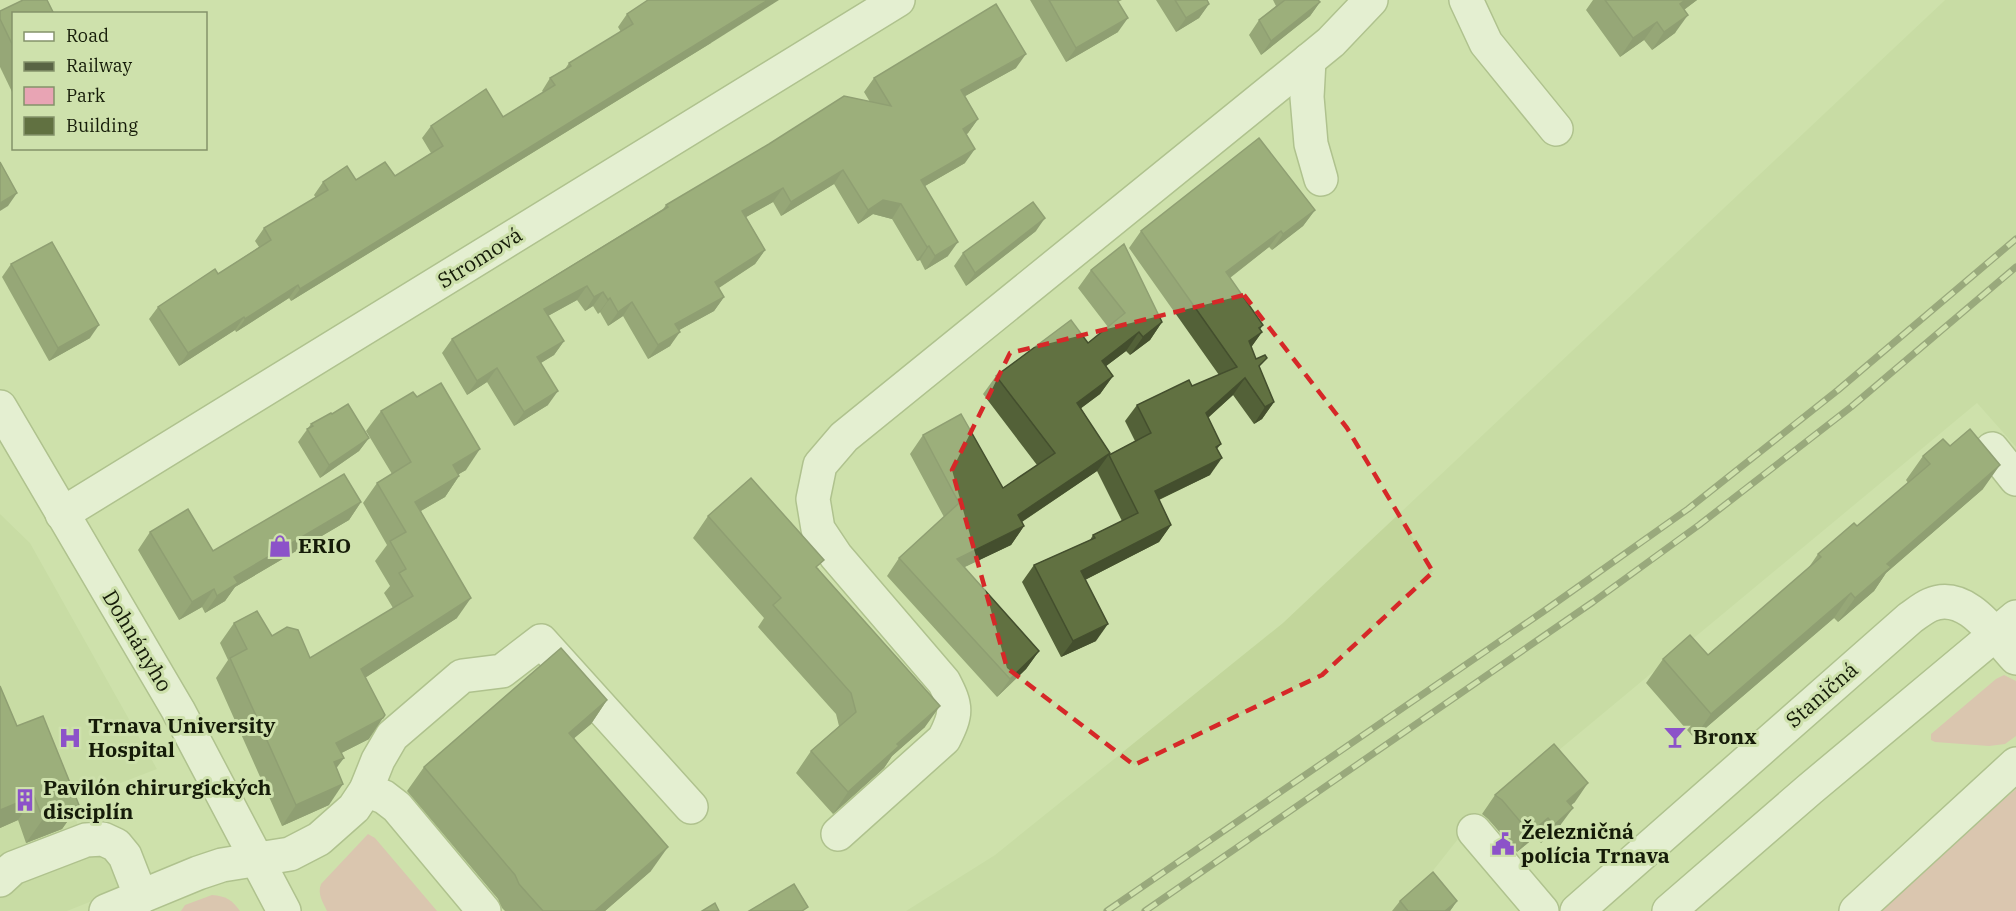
<svg xmlns="http://www.w3.org/2000/svg" width="2016" height="911" viewBox="0 0 2016 911" font-family="'IBM Plex Serif',serif">
<rect width="100%" height="100%" fill="#cee1ac"/>
<g fill="#c2d69b">
<path d="M1945,0H2016V447L1977,403L1470,824L1401,911H906L995,855L1283,623Z"/>
<path d="M0,514L30,543L157,769L69,803L79,827L148,879L67,911H0Z"/>
</g>
<g fill="#e8a4b4">
<path d="M2004,675L2016,681V736L2005,744L1989,746L1935,742L1931,740V734L1996,679Z"/>
<path d="M2016,789V911H1874Z"/>
<path d="M368,834L375,838L437,911H327C323,902 317,894 321,884Z"/>
<path d="M212,895C226,896 232,900 240,911H181L185,905Z"/>
</g>
<g fill="none" stroke-linecap="round" stroke-linejoin="round">
<g stroke="#8b9c6a" stroke-width="36">
<g id="minor">
<path d="M1466,0L1486,43L1556,129"/>
<path d="M1309,60L1307,97L1311,144L1321,179"/>
<path d="M0,407L178,710L284,911"/>
<path d="M1992,449L2016,479"/>
<path d="M62,514L898,0"/>
<path d="M366,790L384,797L397,807L484,911"/>
<path d="M1474,831L1542,911"/>
<path d="M838,834L944,739C957,713 957,707 944,682L836,556L818,529L813,499L820,465L844,437L1309,60L1331,42L1371,0"/>
<path d="M0,880L13,868L86,840L103,839L116,845L125,856L141,897"/>
<path d="M106,911L198,873L222,865L290,854L319,839L354,808L366,790L378,760L392,736L462,676L502,671L541,641L691,807"/>
<path d="M1577,911L1910,618C1916,614 1923,608 1930,605C1966,589 1995,636 2016,658"/>
<path d="M1669,911L1810,789L2016,617"/>
<path d="M1856,911L2016,764"/>
</g>
</g>
<use href="#minor" stroke="#fff" stroke-width="33"/>
<g stroke="#596444" stroke-width="7">
<g id="rail">
<path d="M1107,911L1544,611L1688,509L1838,390L2016,239"/>
<path d="M1145,911L1593,602L1699,525L1851,407L2016,267"/>
</g>
</g>
<use href="#rail" stroke="#cee1ac" stroke-width="4.5" stroke-dasharray="14" stroke-linecap="butt"/>
</g>
<g fill="#536138">
<path d="M1030,0H1122L1118,2V32L1066,62Z"/>
<path d="M1156,0H1207L1209,4L1199,18L1176,32Z"/>
<path d="M1273,0H1318L1320,2L1310,16L1261,55L1249,35L1259,20L1276,6Z"/>
<path d="M1593,0H1697L1684,10L1675,33L1652,50L1644,40L1620,57L1586,10Z"/>
<path d="M0,11L14,14V96L0,67Z"/>
<path d="M627,14L711,43L291,301L289,298L236,332L235,330L179,366L149,319L158,307L218,274L259,247L255,241L264,228L316,198L314,195L323,182L356,180L395,176L431,153L422,138L431,126L503,117L543,92L542,91L550,78L565,69L569,63L621,32L618,27Z"/>
<path d="M1016,68L965,96L978,119L968,133L966,135L965,163L925,186L948,256L925,270L920,260L917,261L892,219L873,214L858,224L834,184L781,216L773,202L746,217L765,250L755,264L719,288L724,297L714,311L679,330L670,346L648,359L623,316L608,326L600,312L598,314L593,306L585,311L577,300L548,316L564,341L554,355L541,363L548,405L514,426L487,382L467,395L442,353L452,339L663,209L666,205L870,102L864,92L874,78Z"/>
<path d="M1315,210L1303,226L1272,250L1269,247L1230,278L1262,332L1251,347L1274,402L1262,419L1254,424L1233,395L1208,418L1221,444L1217,449L1210,475L1159,500L1171,525L1159,542L1085,580L1096,641L1061,657L1022,582L1034,565L1090,540L1093,535L1122,521L1097,471L1022,522L1024,526L1011,545L964,567L1039,651L1026,669L997,697L887,576L899,558L944,517L910,454L923,435L1003,488L1037,465L983,394L996,376L1088,343L1108,327L1078,288L1091,270L1162,322L1150,340L1130,355L1126,351L1106,366L1113,376L1100,394L1081,408L1109,455L1135,441L1125,421L1137,405L1192,386L1219,375L1129,248L1141,231Z"/>
<path d="M1036,231L966,286L954,266L963,253Z"/>
<path d="M11,264L90,338L49,361L2,277Z"/>
<path d="M381,411L466,470L458,474L459,476L445,497L421,511L457,618L365,678L369,739L341,753L336,769L329,805L282,826L216,678L228,660L220,643L234,623L272,636L310,658L393,608L384,593L390,586L375,561L387,545L363,503L377,483L392,474L366,431Z"/>
<path d="M311,424L369,438L359,451L320,478L298,442Z"/>
<path d="M1923,456L1983,489L1886,573L1874,591L1838,622L1834,618L1694,738L1646,683L1663,659L1708,655L1807,570L1818,554L1857,526L1908,483L1906,480Z"/>
<path d="M361,502L349,520L235,587L225,601L205,613L202,607L179,620L138,550L150,532L213,551Z"/>
<path d="M708,516L818,568L925,727L892,756L884,768L833,814L796,773L811,751L839,726L836,714L758,627L764,618L693,538Z"/>
<path d="M0,686L17,726L79,805L62,829L26,843L18,820L0,828Z"/>
<path d="M607,700L591,724L574,738L651,871L605,911H505L502,908L498,899L407,791L424,767Z"/>
<path d="M1495,795L1575,802L1570,806L1559,827L1541,843L1535,837L1517,852L1488,819L1482,814Z"/>
<path d="M1400,901H1457L1450,911H1392Z"/>
</g>
<g fill="#444f2e">
<path d="M768,0H779L711,43L291,301L300,289Z"/>
<path d="M1685,0H1697L1667,22L1680,4Z"/>
<path d="M1320,2L1310,16L1261,55L1271,41Z"/>
<path d="M1209,4L1199,18L1176,32L1186,18Z"/>
<path d="M1688,15L1675,33L1652,50L1664,32Z"/>
<path d="M1128,18L1118,32L1066,62L1076,48Z"/>
<path d="M1657,22L1644,40L1620,57L1633,38Z"/>
<path d="M1026,54L1016,68L951,104L961,90Z"/>
<path d="M978,119L968,133L953,143L963,129Z"/>
<path d="M975,149L965,163L911,194L921,180Z"/>
<path d="M843,170L834,184L781,216L791,202Z"/>
<path d="M783,188L773,202L732,225L742,211Z"/>
<path d="M17,193L8,206L0,211V203Z"/>
<path d="M883,200L901,204L892,219L873,214L858,224L868,210Z"/>
<path d="M1315,210L1303,226L1272,250L1283,234Z"/>
<path d="M1045,218L1036,231L966,286L975,273Z"/>
<path d="M1281,231L1269,247L1215,289L1226,272Z"/>
<path d="M958,242L948,256L925,270L935,256Z"/>
<path d="M929,246L920,260L917,261L927,247Z"/>
<path d="M765,250L755,264L706,296L715,282Z"/>
<path d="M298,285L289,298L236,332L245,319Z"/>
<path d="M587,286L577,300L535,323L544,309Z"/>
<path d="M603,292L593,306L585,311L594,297Z"/>
<path d="M724,297L714,311L665,338L675,324Z"/>
<path d="M610,298L600,312L598,314L608,300Z"/>
<path d="M632,302L623,316L608,326L618,312Z"/>
<path d="M244,317L235,330L179,366L188,353Z"/>
<path d="M1162,322L1150,340L1130,355L1143,337Z"/>
<path d="M99,325L90,338L49,361L58,348Z"/>
<path d="M1263,325L1254,338L1262,332L1250,349L1237,358L1259,328Z"/>
<path d="M680,332L670,346L648,359L658,345Z"/>
<path d="M1139,332L1126,351L1089,379L1102,361Z"/>
<path d="M564,341L554,355L527,371L537,357Z"/>
<path d="M497,368L487,382L467,395L477,381Z"/>
<path d="M1113,376L1100,394L1064,421L1077,403Z"/>
<path d="M1245,378L1233,395L1194,430L1206,413Z"/>
<path d="M558,391L548,405L514,426L524,412Z"/>
<path d="M1274,402L1262,419L1254,424L1265,407Z"/>
<path d="M369,438L359,451L320,478L329,465Z"/>
<path d="M480,449L466,470L439,486L453,465Z"/>
<path d="M1110,453L1097,471L1005,533L1018,515Z"/>
<path d="M1222,458L1210,475L1143,507L1155,491Z"/>
<path d="M2000,465L1983,489L1886,573L1874,591L1838,622L1855,598L1887,564Z"/>
<path d="M459,476L445,497L401,522L415,502Z"/>
<path d="M361,502L349,520L235,587L225,601L205,613L217,596L234,577Z"/>
<path d="M1171,525L1159,542L1069,588L1081,571Z"/>
<path d="M1024,526L1011,545L944,577L957,559Z"/>
<path d="M214,589L202,607L179,620L192,602Z"/>
<path d="M1851,593L1834,618L1694,738L1711,714Z"/>
<path d="M471,598L457,618L346,690L361,669Z"/>
<path d="M1108,624L1096,641L1061,657L1073,641Z"/>
<path d="M1039,651L1026,669L997,697L1010,679Z"/>
<path d="M607,700L591,724L552,757L569,733Z"/>
<path d="M940,706L925,727L892,756L884,768L833,814L848,792L897,744Z"/>
<path d="M383,718L369,739L322,763L336,743Z"/>
<path d="M344,758L329,778L334,762Z"/>
<path d="M1588,783L1575,802L1553,820L1567,801Z"/>
<path d="M343,784L329,805L282,826L296,805Z"/>
<path d="M34,796L18,820L0,828V810Z"/>
<path d="M79,805L62,829L26,843L43,819Z"/>
<path d="M1573,808L1559,827L1541,843L1554,825Z"/>
<path d="M1548,818L1535,837L1517,852L1530,833Z"/>
<path d="M668,847L651,871L605,911H595Z"/>
<path d="M1457,901L1450,911H1445Z"/>
</g>
<g fill="#617141" stroke="#444f2e" stroke-width="1.5">
<path d="M23,0H47L54,14H14V48L0,19V11Z"/>
<path d="M648,0H768L300,289L298,285L245,319L244,317L188,353L158,307L215,269L218,274L271,240L264,228L328,190L323,182L347,166L356,180L385,162L395,176L443,146L431,126L486,89L503,117L555,85L550,78L571,66L569,63L633,24L627,14Z"/>
<path d="M1049,0H1117L1128,18L1076,48Z"/>
<path d="M1175,0H1207L1209,4L1186,18Z"/>
<path d="M1285,0H1318L1320,2L1271,41L1259,20Z"/>
<path d="M1605,0H1685L1680,4L1688,15L1664,32L1657,22L1633,38Z"/>
<path d="M996,4L1026,54L961,90L978,119L963,129L975,149L921,180L958,242L935,256L929,246L927,247L901,204L883,200L868,210L843,170L791,202L783,188L742,211L765,250L715,282L724,297L675,324L680,332L658,345L632,302L618,312L610,298L608,300L603,292L594,297L587,286L544,309L564,341L537,357L558,391L524,412L497,368L477,381L452,339L668,207L666,205L769,144L844,96L891,106L874,78Z"/>
<path d="M1259,138L1315,210L1283,234L1281,231L1226,272L1263,325L1259,328L1262,332L1249,341L1256,359L1265,355L1267,358L1259,366L1274,402L1265,407L1245,378L1206,413L1221,444L1216,447L1222,458L1155,491L1171,525L1081,571L1108,624L1073,641L1034,565L1095,538L1093,535L1138,513L1109,455L1151,433L1137,405L1189,380L1192,386L1237,367L1141,231Z"/>
<path d="M0,162L17,193L0,203Z"/>
<path d="M1033,202L1045,218L975,273L963,253Z"/>
<path d="M52,242L99,325L58,348L11,264Z"/>
<path d="M1124,244L1162,322L1143,337L1139,332L1102,361L1113,376L1077,403L1110,453L1018,515L1024,526L957,559L1039,651L1010,679L899,558L959,503L923,435L961,414L1003,488L1055,453L996,376L1071,320L1088,343L1125,313L1091,270Z"/>
<path d="M441,383L480,449L453,465L459,476L415,502L471,598L361,669L385,715L383,718L336,743L344,758L334,762L343,784L296,805L230,658L247,649L234,623L257,611L272,636L287,627L298,630L310,658L413,596L399,573L406,569L390,541L406,532L377,483L411,462L381,411L413,392L417,397Z"/>
<path d="M348,404L369,438L329,465L307,429L313,426L311,424L331,413L332,414Z"/>
<path d="M1970,429L2000,465L1887,564L1891,567L1855,598L1851,593L1711,714L1663,659L1690,635L1708,655L1821,557L1818,554L1854,523L1857,526L1930,464L1923,456L1943,439L1950,446Z"/>
<path d="M344,474L361,502L234,577L238,583L217,596L214,589L192,602L150,532L188,509L213,551Z"/>
<path d="M751,478L824,560L816,567L940,706L897,744L899,746L848,792L811,751L856,712L851,693L773,605L781,598L708,516Z"/>
<path d="M561,648L607,700L569,733L668,847L595,911H543L519,884L515,875L424,767Z"/>
<path d="M0,686L17,726L43,716L79,805L43,819L34,796L0,810Z"/>
<path d="M1554,744L1588,783L1567,801L1573,808L1554,825L1548,818L1530,833L1502,800L1495,795Z"/>
<path d="M1433,872L1457,901L1445,911H1408L1400,901Z"/>
<path d="M794,884L808,907L802,911H749Z"/>
<path d="M715,903L719,911H702Z"/>
</g>
<path d="M0 0H2016V911H0ZM1244,295L1347,428L1433,572L1322,675L1134,765L1007,668L952,470L1010,353Z" fill="#cee1ac" fill-opacity=".55" fill-rule="evenodd"/>
<path fill="none" stroke="#d62828" stroke-width="4.5" stroke-dasharray="12 8" stroke-linejoin="round" d="M1244,295L1347,428L1433,572L1322,675L1134,765L1007,668L952,470L1010,353Z"/>
<defs>
<g id="shop-bare" transform="scale(1.8)"><path d="M-5-2.5h2.3a2.7 3.5 0 0 1 5.4 0H5L5.5 6h-11ZM-1.5-2.5h3a1.5 2.3 0 0 0-3 0Z" fill="#8c52c9" stroke="#cee1ac" stroke-width="2.5" paint-order="stroke"/></g>
<g id="bar-bare" transform="scale(1.8)"><path d="M-6-5H6L.8 .8V4.5H3.5V6h-7V4.5H-.8V.8Z" fill="#8c52c9" stroke="#cee1ac" stroke-width="2.5" paint-order="stroke"/></g>
<g id="hospital-bare" transform="scale(1.8)"><path d="M-5-5h3v3.5h4V-5h3V5h-3V1.5h-4V5h-3Z" fill="#8c52c9" stroke="#cee1ac" stroke-width="2.5" paint-order="stroke"/></g>
<g id="building-bare" transform="scale(1.8)"><path d="M-4-6H4V6H1V3H-1V6H-4ZM-2.5-4.3h1.7v1.8h-1.7ZM.8-4.3h1.7v1.8H.8ZM-2.5-1h1.7V.8h-1.7ZM.8-1h1.7V.8H.8Z" fill="#8c52c9" stroke="#cee1ac" stroke-width="2.5" paint-order="stroke"/></g>
<g id="civic-bare" transform="scale(1.8)"><path d="M-.6-6.5H3V-4.5H.6V-3L4-1V1h2V6H-6V1h2V-1L-.6-3ZM-1.2 2.5V6h2.4V2.5Z" fill="#8c52c9" stroke="#cee1ac" stroke-width="2.5" paint-order="stroke"/></g>
</defs>
<g fill-rule="evenodd">
<use href="#shop-bare" x="280" y="546"/>
<use href="#bar-bare" x="1675" y="737"/>
<use href="#hospital-bare" x="70" y="738"/>
<use href="#building-bare" x="25" y="800"/>
<use href="#civic-bare" x="1503" y="844"/>
</g>
<g text-anchor="middle" stroke-width="6" stroke-linejoin="round" paint-order="stroke">
<g font-size="21" fill="#151b08" stroke="#cee1ac">
<text transform="translate(480 258) rotate(-32)" y="7">Stromová</text>
<text transform="translate(137 641) rotate(59)" y="7">Dohnányho</text>
<text transform="translate(1822 695) rotate(-41)" y="7">Staničná</text>
</g>
<g font-size="21" font-weight="bold" fill="#151b08" stroke="#cee1ac" text-anchor="start">
<text x="298" y="553">ERIO</text>
<text x="88" y="733">Trnava University<tspan x="88" dy="24">Hospital</tspan></text>
<text x="1693" y="744">Bronx</text>
<text x="43" y="795">Pavilón chirurgických<tspan x="43" dy="24">disciplín</tspan></text>
<text x="1521" y="839">Železničná<tspan x="1521" dy="24">polícia Trnava</tspan></text>
</g>
</g>
<rect x="12" y="12" width="195" height="138" fill="#cee1ac" stroke="#84926a" stroke-width="1.5"/>
<rect x="24" y="32" width="30" height="9" fill="#ffffff" stroke="#84926a" stroke-width="1.5"/>
<text x="66" y="42" font-size="18" fill="#151b08">Road</text>
<rect x="24" y="62" width="30" height="9" fill="#596444" stroke="#84926a" stroke-width="1.5"/>
<text x="66" y="72" font-size="18" fill="#151b08">Railway</text>
<rect x="24" y="87" width="30" height="18" fill="#e8a4b4" stroke="#84926a" stroke-width="1.5"/>
<text x="66" y="102" font-size="18" fill="#151b08">Park</text>
<rect x="24" y="117" width="30" height="18" fill="#617141" stroke="#84926a" stroke-width="1.5"/>
<text x="66" y="132" font-size="18" fill="#151b08">Building</text>
</svg>
